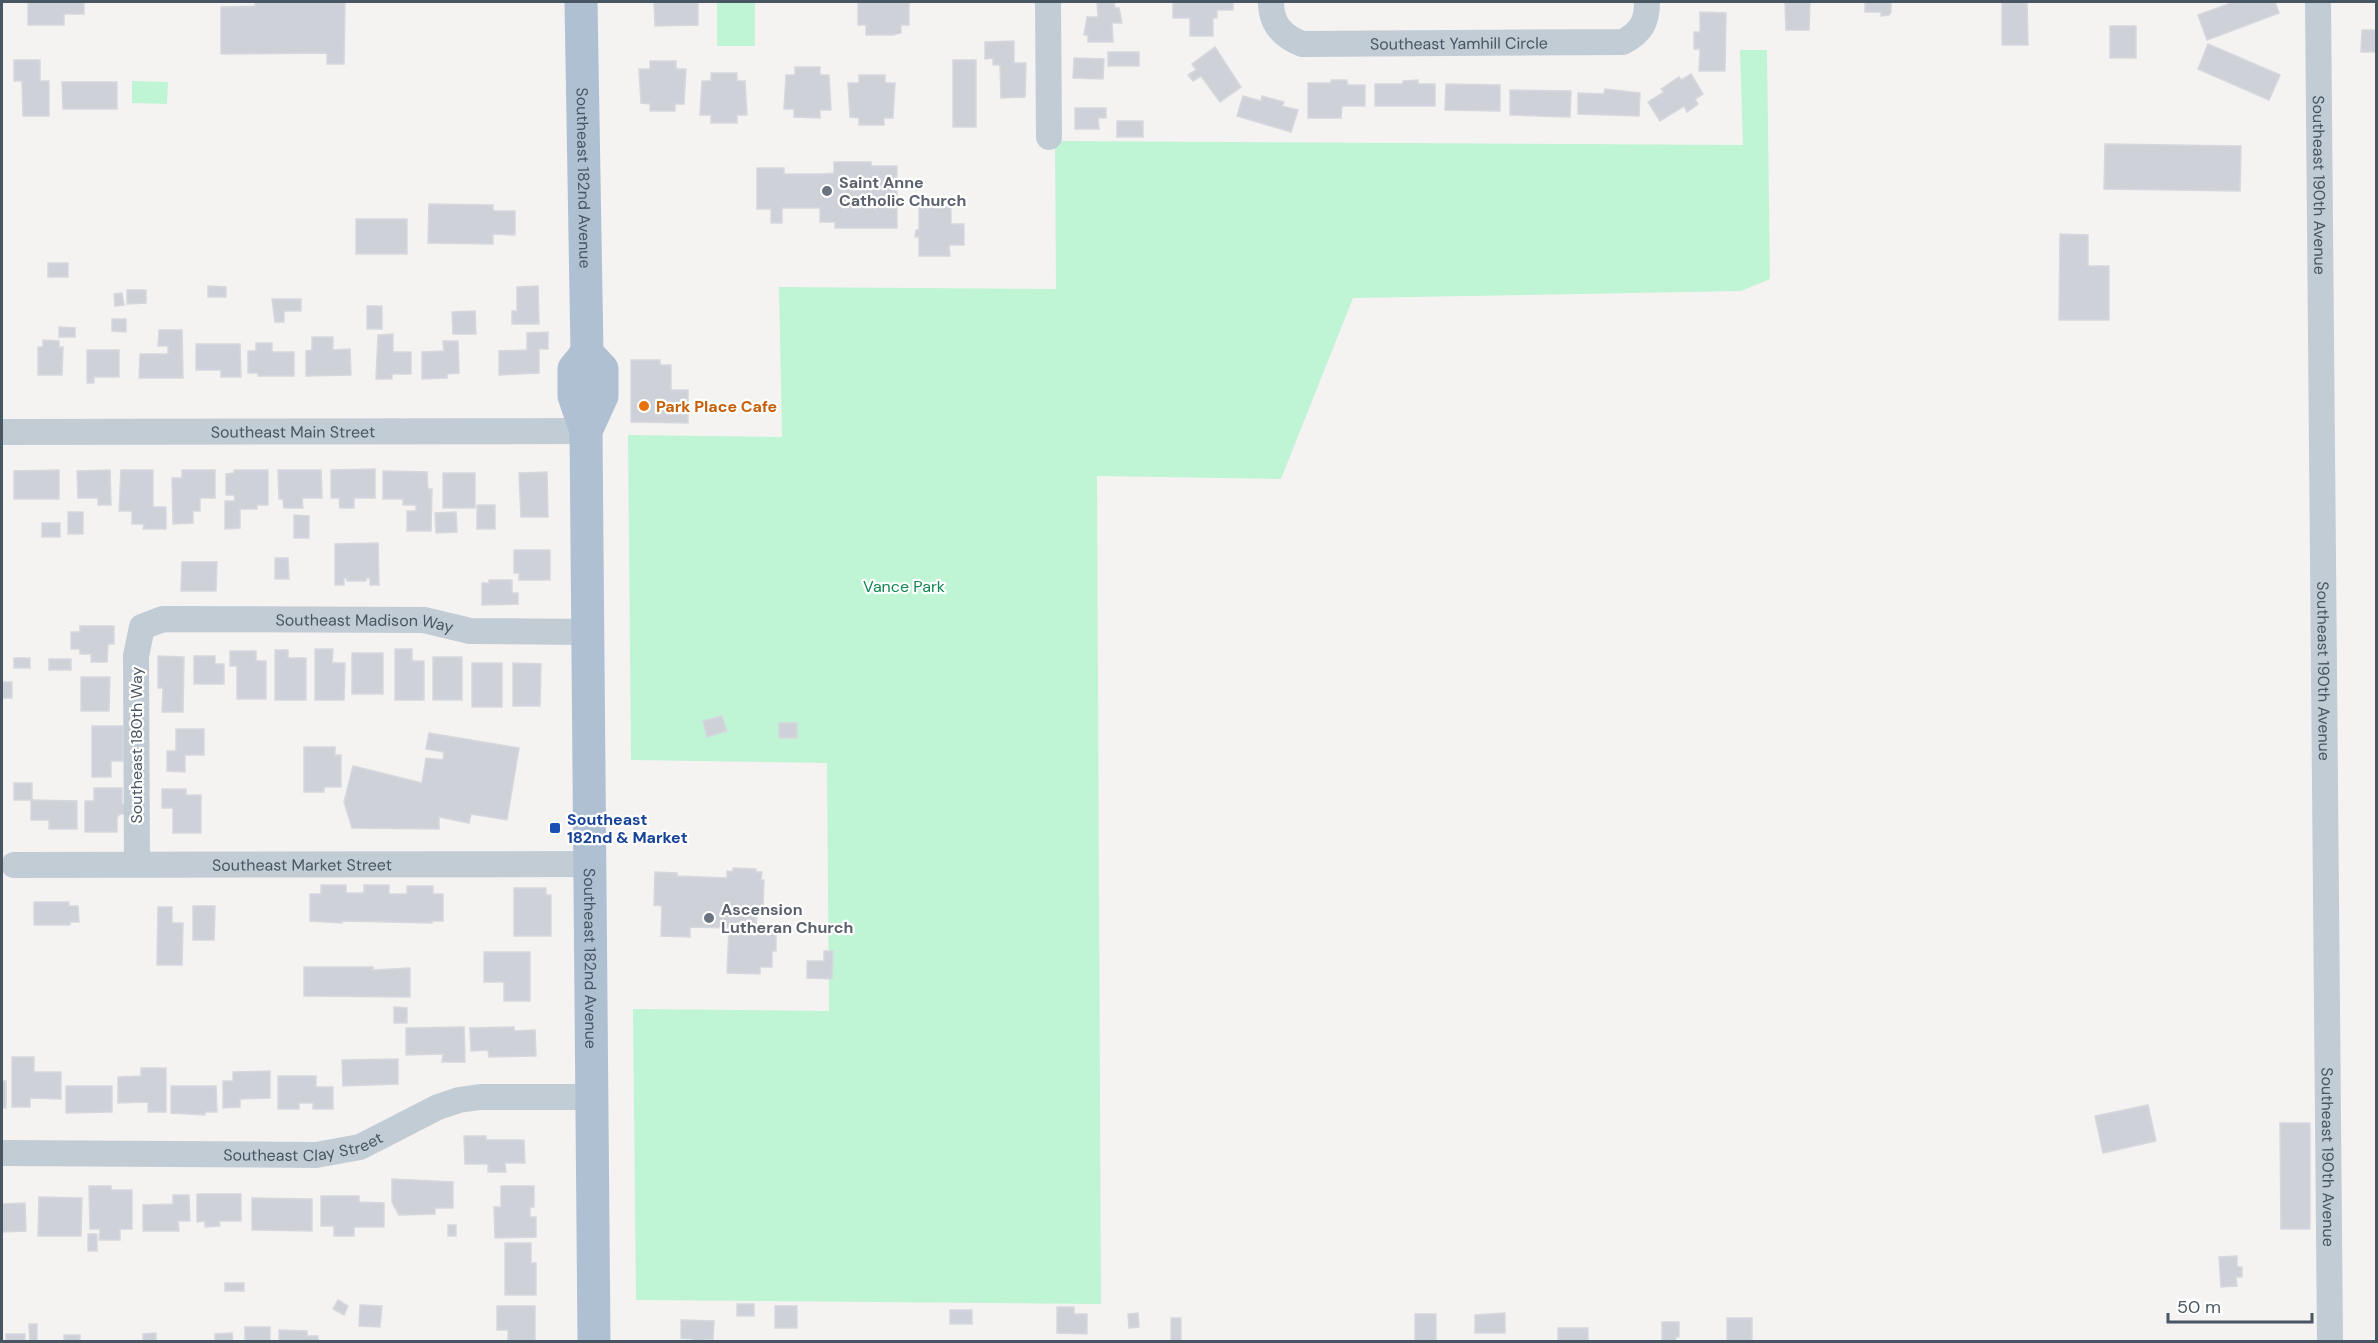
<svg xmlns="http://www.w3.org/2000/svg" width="2378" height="1343" viewBox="0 0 2378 1343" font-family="'DM Sans',sans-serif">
<rect width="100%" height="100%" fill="#f5f2f2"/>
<g fill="#bff4d5">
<rect x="717" y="2" width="38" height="44"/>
<path d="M1740,50H1767L1770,279L1741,291L1353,298L1281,479L1097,476L1101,1304L636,1300L633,1009L829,1011L827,763L631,760L628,435L782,437L779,287L1056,289L1055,141L1743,145Z"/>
<path d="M132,81L168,82L167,104L132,103Z"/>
</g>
<g fill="#ced1d8" stroke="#d6d8de" stroke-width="1.5">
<path d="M28,2H84V14H64V25H28Z"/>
<path d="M255,2H345L344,64H327V53L221,54V7L255,6Z"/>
<path d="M654,2H698V25L655,26Z"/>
<path d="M858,2H909V25H901V33L893,35H866V25H858Z"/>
<path d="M1097,2H1114L1115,8H1119L1122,23H1112L1113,42H1088V35H1084L1087,17H1098Z"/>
<path d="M1173,2H1233V10H1217V18H1213V36H1190V18H1173Z"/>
<path d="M1785,2H1810L1809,30H1786Z"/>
<path d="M1865,2H1891V12L1889,15L1881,16V12H1865Z"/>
<path d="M2002,2H2027L2028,45H2002Z"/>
<path d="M2234,2H2275L2279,13L2207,40L2198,15Z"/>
<path d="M1700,12L1726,13L1725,71H1699L1700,49H1694V32H1700Z"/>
<rect x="2110" y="26" width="26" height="32"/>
<path d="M2362,30H2376V52H2361Z"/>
<path d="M1014,41V63H1026L1025,97L1001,98L1000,65H993V58L985,59V42Z"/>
<path d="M2208,44L2280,75L2269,100L2198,69Z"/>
<path d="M1215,47L1241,87L1220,102L1201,76L1193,81L1188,75L1196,70L1192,64Z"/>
<rect x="1108" y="52" width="31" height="14"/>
<path d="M1074,58L1104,59L1103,79L1073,78Z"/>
<path d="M14,60H40V81H49V116H23L22,81H14Z"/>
<rect x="953" y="60" width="23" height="67"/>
<path d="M650,61H676V69H686L684,104H675V111H650V104L641,103L639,69H650Z"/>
<path d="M795,67H820V75H829L831,110H820V118L794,117V109H784L786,75H795Z"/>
<path d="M711,73H737V81H745L747,115H737V123H711V115H700L702,81H711Z"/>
<path d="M1691,74L1703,94L1695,99L1698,104L1687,112L1684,106L1660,121L1648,102L1664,92L1661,89L1679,77L1681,80Z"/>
<path d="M859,75H885V83H895L893,118H884V125H859V118L850,117L848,83H859Z"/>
<path d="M1331,80H1347V85H1365V106H1342L1341,118H1308V83H1331Z"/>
<path d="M1418,80V84H1435V106H1375V84H1403V81Z"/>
<path d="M62,82H117V109H63Z"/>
<path d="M1446,84L1500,85V111L1445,110Z"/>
<path d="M1605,89L1640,93L1639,116L1578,114V93L1604,94Z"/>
<path d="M1510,90L1571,91L1570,117L1510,115Z"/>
<path d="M1243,96L1261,101L1262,96L1284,102L1282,106L1298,110L1291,132L1237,116Z"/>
<path d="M1075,108H1106V118H1098L1099,129H1075Z"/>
<rect x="1117" y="121" width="26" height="16"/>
<path d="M2105,144L2241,146L2240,191L2104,189Z"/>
<path d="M834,162H871V166H897V228H835V222H820V208H782V223H771V209H757V168H784V174H822L834,173Z"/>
<path d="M429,204L493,205V211H515V235L493,234V244L428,243Z"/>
<path d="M919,207H951V224H964V245H949L950,256H919V237H915L916,230H919Z"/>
<rect x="356" y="219" width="51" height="35"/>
<path d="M2060,234L2088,235V266H2109V320H2059Z"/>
<rect x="48" y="263" width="20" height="14"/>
<path d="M208,286L226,287V297H208Z"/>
<path d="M538,286L539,324H512V311H517V287Z"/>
<path d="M127,290H146V303L127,304Z"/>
<path d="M122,293L124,305L115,306L114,294Z"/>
<path d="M272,299H301V311H284V322H275Z"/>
<rect x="367" y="306" width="15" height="23"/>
<path d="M475,311L476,334H453L452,312Z"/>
<path d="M112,319H126V332L112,331Z"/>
<path d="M59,327L75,328V337H59Z"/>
<path d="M159,330H182L183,378H139L140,354H168V346H158Z"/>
<path d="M548,332V349H539V373L499,375V351L527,350V333Z"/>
<path d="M393,334V352H411V374H392V379H376L378,335Z"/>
<path d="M312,337H333V350L350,349L351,375L306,376V351L312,350Z"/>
<path d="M43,340L59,341V347H63L62,375H38V347H43Z"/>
<path d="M443,341H458L459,373L447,374V378L422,379V352L444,351Z"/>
<path d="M256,343H272V352H294V376H258V373H248V351H256Z"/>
<path d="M196,344H240L241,377H221V370H196Z"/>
<path d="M87,350H119V377H94V383H87Z"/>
<path d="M631,360H660V365H671V390H688V423L631,422Z"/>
<path d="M375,469V498H354V508H340L339,498H331V470Z"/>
<path d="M59,470V499H14V471Z"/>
<path d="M110,470L111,505H98V498H78L77,471Z"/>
<path d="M121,470H153V507H166V529H143L144,524H132V511H119Z"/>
<path d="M182,470H215V498H200V511H193V523L173,524L172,478H182Z"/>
<path d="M234,470H268V505H257V509H240V528L225,529V501H235L234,495H226V474L234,473Z"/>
<path d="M278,470H321L322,498H302L303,508H284L283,499H279Z"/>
<path d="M383,471L427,472L428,489H432L431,531H407V511H416V505H403V499H383Z"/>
<path d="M547,472L548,517H521L519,473Z"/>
<rect x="443" y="473" width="32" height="35"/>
<rect x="477" y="505" width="18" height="24"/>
<rect x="68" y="512" width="15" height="22"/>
<path d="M456,512L457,532L436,533L435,513Z"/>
<path d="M294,515L309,516V538H294Z"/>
<rect x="42" y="523" width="18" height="14"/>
<path d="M378,543L379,585H370V578H366V581H347V578H344V585H335V544Z"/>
<path d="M514,550H550V580H519V573H514Z"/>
<path d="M275,558H288L289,579H275Z"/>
<path d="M182,562H217L216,591H181Z"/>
<path d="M489,580H512V593H518V604L482,605V583H489Z"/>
<path d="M80,626H114V644H108L107,662H91V654H80V649H71V632H80Z"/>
<path d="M315,649H333L332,663H345L344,700H315Z"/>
<path d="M395,649H412V661H424V700H395Z"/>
<path d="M275,650H288V658H306V700H275Z"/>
<path d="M230,651H256V661H266V699H237V666H230Z"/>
<rect x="352" y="653" width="31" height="41"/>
<path d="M158,656L184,657L183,712H162L163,688H158Z"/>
<path d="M194,656H215V664H224V684H194Z"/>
<rect x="433" y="657" width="29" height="43"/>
<rect x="14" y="658" width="16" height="10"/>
<rect x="49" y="659" width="22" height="11"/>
<rect x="472" y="663" width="30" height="44"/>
<path d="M513,663L541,664L540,706H513Z"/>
<path d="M81,677H110L109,711H81Z"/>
<rect x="2" y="682" width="10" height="16"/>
<path d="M722,716L727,731L707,737L703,721Z"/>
<rect x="779" y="723" width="18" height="15"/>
<path d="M92,726H123V761H111V777H92Z"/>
<path d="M176,729H204V755H185V772L167,771V751H176Z"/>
<path d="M429,733L519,748L507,820L471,814L469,823L439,817V829L352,828L344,802L353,766L422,783L426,758L443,760L444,752L426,749Z"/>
<path d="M304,747H335V755H341V787H324V792H304Z"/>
<rect x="14" y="783" width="18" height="17"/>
<path d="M94,788H122V804H128V814H120L117,817V832H85V801H94Z"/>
<path d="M162,789H186V795H201V833H173V808H162Z"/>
<path d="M31,800L77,801V829H49V820H31Z"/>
<path d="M733,868L756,869V872H762L761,880H764L763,909L757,908L756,931L776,932V951H772V967H760V974L727,973L729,928L690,927V937L661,936L662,906L654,905L655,872L677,873V876L727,878V871L733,872Z"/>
<path d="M321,885H346V893H364V885H389V894H407V886H433V894H443V921H432V923L342,921V923L310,921V894H321Z"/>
<path d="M514,888H546V895H551V936H514Z"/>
<path d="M34,902H69V906H78L79,922H70V925H34Z"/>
<path d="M193,906H215L214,940H193Z"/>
<path d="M158,907H172V923H183L182,965H157Z"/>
<path d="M824,951H833L832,979L807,978V961H824Z"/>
<path d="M484,952H530V1001H504V982H484Z"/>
<path d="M304,967H373V970L410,968V997L304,996Z"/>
<path d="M394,1007L407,1008V1023H394Z"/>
<path d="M464,1027L465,1062H442L443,1054L406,1055V1028Z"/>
<path d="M514,1027V1031L535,1030L536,1056L489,1057L488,1050L471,1051L470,1028Z"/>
<path d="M12,1057H34V1072H61V1099L30,1098V1107H12Z"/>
<path d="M398,1059V1084L343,1086L342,1060Z"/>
<path d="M141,1068H166V1112H148V1102L118,1103V1077L141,1076Z"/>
<path d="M270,1071V1098L240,1099V1107L223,1108V1081H233V1072Z"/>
<path d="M278,1076H316V1087H333V1109H313V1103H299V1109H278Z"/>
<rect x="2" y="1081" width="4" height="27"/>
<path d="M66,1086H112V1112L66,1113Z"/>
<path d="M171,1086H216L217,1112H205V1115L171,1113Z"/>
<path d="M2148,1105L2156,1141L2103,1153L2095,1116Z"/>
<path d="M2280,1123H2310V1229H2281Z"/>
<path d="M464,1136H486V1140H524L525,1163H505L506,1172H488V1164H465Z"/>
<path d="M392,1179L453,1182V1208H435V1214L399,1215L392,1202Z"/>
<path d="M89,1186H111V1190H132V1229H120V1240H99L100,1229H90Z"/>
<path d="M501,1186H534V1207H530V1217H536V1237L495,1238L494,1207H501Z"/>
<path d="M197,1194H241V1221H219L220,1226L205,1227V1221L197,1222Z"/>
<path d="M173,1195H189L190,1221H178L179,1231H143V1205L173,1204Z"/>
<path d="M321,1196H359V1202L384,1203V1227H354V1236H334V1226H321Z"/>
<path d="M39,1197L82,1198L81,1236H38Z"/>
<path d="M252,1198L312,1199V1231L252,1230Z"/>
<path d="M25,1203L26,1231L2,1232V1204Z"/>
<rect x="448" y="1225" width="8" height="11"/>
<rect x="88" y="1234" width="9" height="17"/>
<path d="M505,1243H531V1263H536V1295H505Z"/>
<path d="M2237,1256V1267H2242V1277H2236L2237,1286L2221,1287L2219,1257Z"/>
<rect x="225" y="1283" width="19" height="8"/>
<path d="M338,1300L348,1306L344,1315L333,1309Z"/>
<rect x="737" y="1304" width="17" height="12"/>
<path d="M360,1305L382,1306L380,1327L359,1326Z"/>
<path d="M497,1306H535V1342H508V1330H497Z"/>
<rect x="775" y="1306" width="22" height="22"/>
<path d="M1057,1307H1074V1314H1087V1334L1057,1333Z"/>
<rect x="950" y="1310" width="22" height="14"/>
<path d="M1138,1313L1139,1327L1129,1328L1128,1314Z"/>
<path d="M1505,1313V1333H1475V1315Z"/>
<rect x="1415" y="1314" width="21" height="28"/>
<rect x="1171" y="1318" width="10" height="24"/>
<rect x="1727" y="1318" width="25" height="24"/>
<path d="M681,1320L714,1321L713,1339L693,1342V1339L681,1338Z"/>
<path d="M1662,1322H1679V1337H1676V1342H1662Z"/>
<path d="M29,1324H37V1342H30Z"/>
<rect x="245" y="1327" width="25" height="15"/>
<rect x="1558" y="1328" width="30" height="14"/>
<path d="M279,1330L307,1331V1336H318V1342H279Z"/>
<path d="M156,1333V1342H143V1334Z"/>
<path d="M232,1333L233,1342H215V1334Z"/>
<rect x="6" y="1334" width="19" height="8"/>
<rect x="64" y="1335" width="16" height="7"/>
</g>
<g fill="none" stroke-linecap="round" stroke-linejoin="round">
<g stroke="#c2ccd5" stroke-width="26">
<path d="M1048,2L1049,137"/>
<path id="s1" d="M1271,2C1271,24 1282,36 1302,44L1623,42C1641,32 1647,23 1647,2"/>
<path id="s2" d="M2318,2L2330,1342"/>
<path id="s3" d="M2,432L586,431"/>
<path id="s4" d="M137,864L136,656L142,627L163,619L424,620L470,631L588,632"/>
<path id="s5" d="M14,865L590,864"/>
<path id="s6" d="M2,1153L316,1155L360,1147L438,1107L459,1100L480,1097H593"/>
</g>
<g stroke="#b0c0d3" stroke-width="33">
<path id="s7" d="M581,2L587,353L602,369V396L586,431"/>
<path id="s8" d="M587,353L574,369V396L586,431L594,1342"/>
</g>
</g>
<g fill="#6b7280" stroke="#fff" stroke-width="2">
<circle cx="827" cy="191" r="6"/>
<circle cx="709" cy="918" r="6"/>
</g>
<circle fill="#e8710a" stroke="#fff" stroke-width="2" cx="644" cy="406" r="6"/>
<rect fill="#1a4fb4" stroke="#fff" stroke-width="2" x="549" y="822" width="12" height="12" rx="3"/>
<g text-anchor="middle" stroke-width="4.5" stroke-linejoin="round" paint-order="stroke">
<g font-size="16" fill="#485562" stroke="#fff">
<text dy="6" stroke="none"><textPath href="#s1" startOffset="213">Southeast Yamhill Circle</textPath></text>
<text dy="6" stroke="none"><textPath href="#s7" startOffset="176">Southeast 182nd Avenue</textPath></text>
<text dy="6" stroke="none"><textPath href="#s2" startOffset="183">Southeast 190th Avenue</textPath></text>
<text dy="6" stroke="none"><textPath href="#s3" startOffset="291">Southeast Main Street</textPath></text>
<text dy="6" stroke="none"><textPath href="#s4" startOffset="462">Southeast Madison Way</textPath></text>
<text dy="6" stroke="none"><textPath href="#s2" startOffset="669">Southeast 190th Avenue</textPath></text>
<text transform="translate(136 745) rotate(-90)" y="6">Southeast 180th Way</text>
<text dy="6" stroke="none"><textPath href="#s5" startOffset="288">Southeast Market Street</textPath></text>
<text dy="6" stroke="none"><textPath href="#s8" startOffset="612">Southeast 182nd Avenue</textPath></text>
<text dy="6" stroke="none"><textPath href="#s6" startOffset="302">Southeast Clay Street</textPath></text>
<text dy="6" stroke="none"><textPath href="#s2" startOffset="1155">Southeast 190th Avenue</textPath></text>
</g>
<g font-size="16" font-weight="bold" fill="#5b616d" stroke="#fff" text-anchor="start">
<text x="839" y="188">Saint Anne<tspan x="839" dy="18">Catholic Church</tspan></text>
<text x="721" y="915">Ascension<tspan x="721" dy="18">Lutheran Church</tspan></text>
</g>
<g font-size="16" font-weight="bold" fill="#c56008" stroke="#fff" text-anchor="start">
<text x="656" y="412">Park Place Cafe</text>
</g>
<g font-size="16" fill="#0f864f" stroke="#fff">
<text x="904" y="592">Vance Park</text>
</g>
<g font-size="16" font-weight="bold" fill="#164399" stroke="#fff" text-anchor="start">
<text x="567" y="825">Southeast<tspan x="567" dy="18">182nd &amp; Market</tspan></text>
</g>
</g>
<rect width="2378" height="1343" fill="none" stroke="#485562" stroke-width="6"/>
<path d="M2168 1313v9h144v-9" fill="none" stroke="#485562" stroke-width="3"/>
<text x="2177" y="1313" font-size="18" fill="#485562" stroke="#ffffff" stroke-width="4.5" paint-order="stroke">50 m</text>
</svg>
